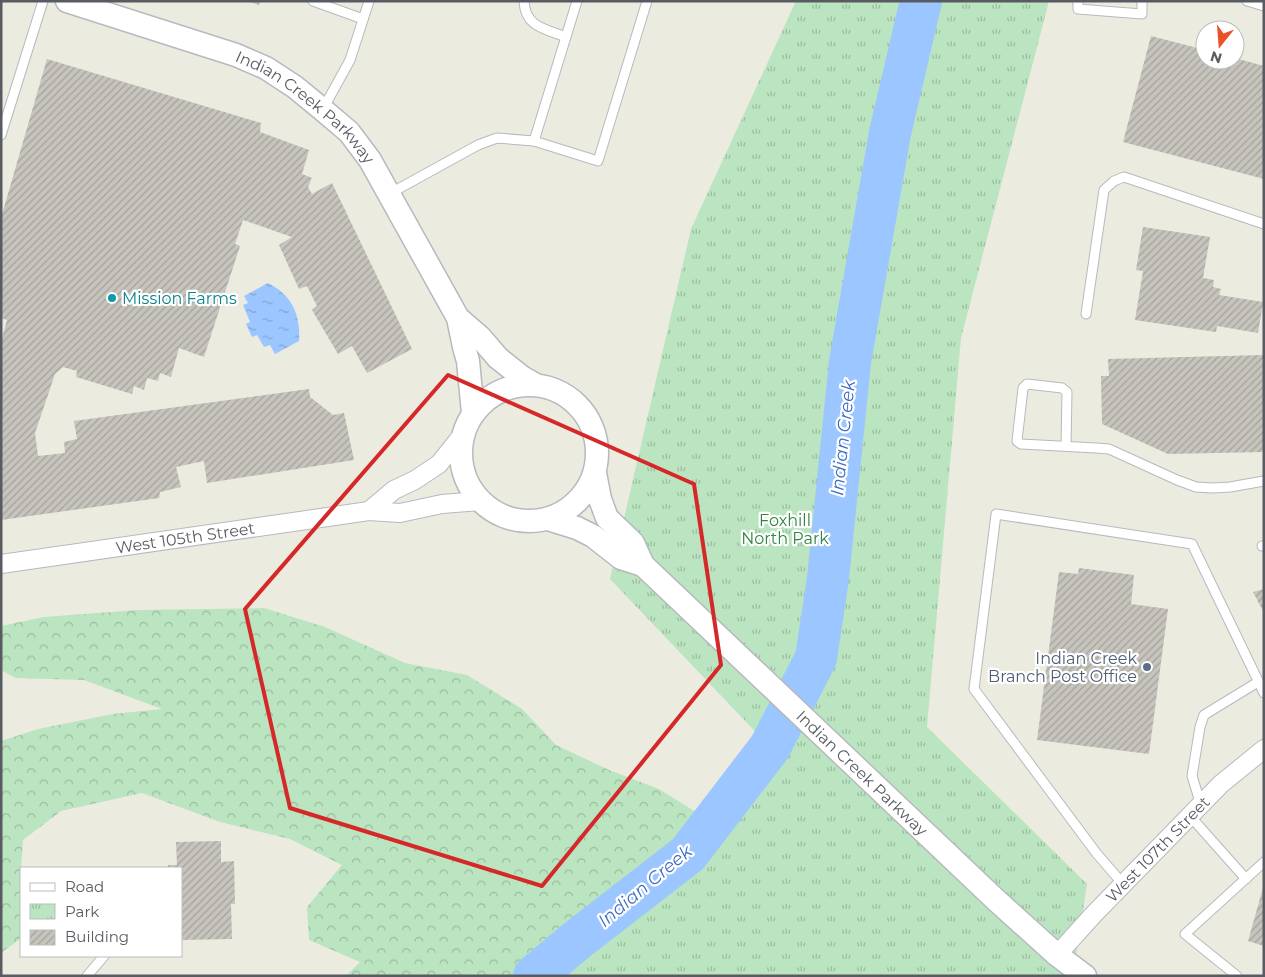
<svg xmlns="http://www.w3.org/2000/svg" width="1265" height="977" viewBox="0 0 1265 977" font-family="Montserrat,sans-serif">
<defs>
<pattern id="forest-crowns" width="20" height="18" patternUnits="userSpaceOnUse" patternTransform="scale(1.25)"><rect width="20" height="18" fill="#bbe4c0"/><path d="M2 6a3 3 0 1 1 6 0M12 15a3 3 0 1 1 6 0" fill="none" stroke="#9bbc9f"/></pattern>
<pattern id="park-tufts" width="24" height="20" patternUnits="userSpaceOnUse" patternTransform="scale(1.25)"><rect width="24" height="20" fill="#bbe4c0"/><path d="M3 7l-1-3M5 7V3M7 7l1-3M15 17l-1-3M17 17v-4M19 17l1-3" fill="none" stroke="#9bbc9f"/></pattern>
<pattern id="water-ripples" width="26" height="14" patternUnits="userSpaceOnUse" patternTransform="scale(1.25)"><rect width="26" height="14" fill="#9cc6ff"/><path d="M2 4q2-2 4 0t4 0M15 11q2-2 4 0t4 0" fill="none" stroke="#82a4d2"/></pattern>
<pattern id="building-hatch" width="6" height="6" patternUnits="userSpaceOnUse" patternTransform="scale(1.25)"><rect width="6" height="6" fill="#c6c4bc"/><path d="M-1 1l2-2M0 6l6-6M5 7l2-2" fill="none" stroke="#a4a29c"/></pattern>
</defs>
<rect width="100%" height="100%" fill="#ecebdf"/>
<path fill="url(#forest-crowns)" d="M264,608L325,627L405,663L467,675L522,709L556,745L609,770L659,789L760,852L745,976H346L360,962L309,940L307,907L342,865L290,839L220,822L142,793L61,811L23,840L21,868L20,939L1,953V741L38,729L113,714L162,709L84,680L16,678L1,670V626L44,617L138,610Z"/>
<path fill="url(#park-tufts)" d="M796,1H1049L961,338L927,727L1087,884L1073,976H534L577,940L688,855L770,747L610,579L691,229Z"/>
<path fill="url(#water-ripples)" d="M268,283C292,295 301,315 299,341L275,354L270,345L264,347L257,335L252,337L246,324L250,322L243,305L248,303L244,296Z"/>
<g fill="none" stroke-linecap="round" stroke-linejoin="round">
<path stroke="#9cc6ff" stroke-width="42" d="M534,976L577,940L688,854L770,747L816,658L828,578L850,362L890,133L921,1"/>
</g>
<g fill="url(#building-hatch)">
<path d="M248,1H260L259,5Z"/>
<path d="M1151,36L1205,50V60H1235V58L1264,66V179L1123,142Z"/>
<path d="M47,59L261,123L260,132L309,150L302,174L312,178L308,187L312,194L332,183L412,349L367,373L352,346L338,354L312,310L317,306L307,286L299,289L279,245L292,237L243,220L235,244L240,246L204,357L179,348L171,377L160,373L158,381L147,378L144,390L134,386L132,394L76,377L77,371L63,367L55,374L35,433L38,456L65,453L64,442L77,439L74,421L309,389L310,397L333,415L344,413L354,460L207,483L204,461L176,467L181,487L160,492L159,498L1,520V342L7,320L1,318V218Z"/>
<path d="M1143,227L1210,237L1203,278L1214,280L1213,287L1221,289L1219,295L1263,302L1258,333L1217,326L1216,332L1135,320L1143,271L1136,270Z"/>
<path d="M1264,355V452L1168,454L1102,424L1101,376H1109L1108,359Z"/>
<path d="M1079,568L1134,575L1131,604L1168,609L1149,754L1037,740L1059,572L1078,574Z"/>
<path d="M1264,589V613L1253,592Z"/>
<path d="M221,841V862L234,861L235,904H231L232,939L181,940V868H168V865H177L176,842Z"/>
<path d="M1263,888H1264V946L1248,941Z"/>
</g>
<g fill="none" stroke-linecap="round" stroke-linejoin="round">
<g stroke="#b7b9bf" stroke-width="11">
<g id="service">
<path d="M313,1L363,19"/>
<path d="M524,1C525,27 545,29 566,37"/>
<path d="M1078,1V9L1142,14V1"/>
<path d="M1247,1L1264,6"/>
<path d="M323,109L350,60L369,1"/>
<path d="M1,135L43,1"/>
<path d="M534,141L577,1"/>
<path d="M389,194L478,145L497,138L534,141L598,161L647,1"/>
<path d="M1086,314L1104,190L1114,181L1124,177L1264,224"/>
<path d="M1066,446L1067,392L1062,388L1027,384L1023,388L1017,441L1021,444L1096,448L1109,449L1177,480L1196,487L1213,488L1230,487L1264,481"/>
<path d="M1262,546H1264"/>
<path d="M1201,805L1192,776L1200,727L1204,715L1258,682"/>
<path d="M1190,816L1246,879"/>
<path d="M1123,884L1097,854L974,689L996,514L1192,544L1264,693"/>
<path d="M87,976L104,956"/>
<path d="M1237,976L1185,934L1264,862"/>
</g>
</g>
<g stroke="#b7b9bf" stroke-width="20">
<g id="minor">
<path d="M369,511L394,490L415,480L439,464L463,434"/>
<path id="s1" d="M1,564L369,511L400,513L442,504L480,501"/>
<path id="s2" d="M1057,955L1094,914L1221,784L1264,749"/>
</g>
</g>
<g stroke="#b7b9bf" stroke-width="25">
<g id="tertiary">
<path id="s3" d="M67,1L236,55L266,68L295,87L323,110L349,132L370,160L458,318L464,347L468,361L473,413"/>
<path d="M458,318L480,337L498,358L522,377L536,385"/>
<circle cx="529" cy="453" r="68"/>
<path id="s4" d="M595,473L600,499L607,518L633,543L643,565L996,900L1057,955L1085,976"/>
<path d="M548,519L577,528L593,536L621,558L643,565"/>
</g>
</g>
<use href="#service" stroke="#fff" stroke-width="9"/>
<use href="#minor" stroke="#fff" stroke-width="18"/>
<use href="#tertiary" stroke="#fff" stroke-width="22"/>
</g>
<path fill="none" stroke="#d62828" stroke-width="4" stroke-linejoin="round" d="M448,375L694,484L721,665L542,886L290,808L245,609Z"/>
<circle fill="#0f9aa8" stroke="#fff" stroke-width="2" cx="112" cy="298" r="5"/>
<circle fill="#5c6f8a" stroke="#fff" stroke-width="2" cx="1147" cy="667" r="5"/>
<g text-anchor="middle" stroke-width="4.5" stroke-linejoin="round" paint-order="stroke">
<g font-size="16" fill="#585b61" stroke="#fff">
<text dy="6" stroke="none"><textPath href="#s3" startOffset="265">Indian Creek Parkway</textPath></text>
<text dy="6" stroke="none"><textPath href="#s1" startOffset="186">West 105th Street</textPath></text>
<text dy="6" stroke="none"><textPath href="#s4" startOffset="409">Indian Creek Parkway</textPath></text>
<text dy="6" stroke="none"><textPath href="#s2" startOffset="146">West 107th Street</textPath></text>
</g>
<g font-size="16" fill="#0d838f" stroke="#fff" text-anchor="start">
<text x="122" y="304">Mission Farms</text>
</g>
<g font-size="16" fill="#348442" stroke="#fff">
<text x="785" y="526">Foxhill<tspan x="785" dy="18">North Park</tspan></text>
</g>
<g font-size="16" fill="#4e5e75" stroke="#fff" text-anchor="end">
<text x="1137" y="664">Indian Creek<tspan x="1137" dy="18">Branch Post Office</tspan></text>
</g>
<g font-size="18" font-style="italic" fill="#3f6dc2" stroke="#fff">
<text transform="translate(843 438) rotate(-84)" y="6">Indian Creek</text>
<text transform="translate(645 886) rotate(-40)" y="6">Indian Creek</text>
</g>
</g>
<rect width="1265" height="977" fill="none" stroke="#585b61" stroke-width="5"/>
<rect x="20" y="867" width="162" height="90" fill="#ffffff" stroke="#bcbdc0"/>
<rect x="30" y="883" width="25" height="8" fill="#ffffff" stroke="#bcbdc0"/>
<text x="65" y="892" font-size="15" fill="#585b61">Road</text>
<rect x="30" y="904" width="25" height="15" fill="url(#park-tufts)" stroke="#bcbdc0"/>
<text x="65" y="917" font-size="15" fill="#585b61">Park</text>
<rect x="30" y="930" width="25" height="15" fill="url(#building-hatch)" stroke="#bcbdc0"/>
<text x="65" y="942" font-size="15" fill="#585b61">Building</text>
<g transform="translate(1220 45) rotate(197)"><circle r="24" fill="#ffffff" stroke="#bcbdc0"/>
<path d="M0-4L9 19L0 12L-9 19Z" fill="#ea5127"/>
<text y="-8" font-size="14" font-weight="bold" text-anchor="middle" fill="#585b61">N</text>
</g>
</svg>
